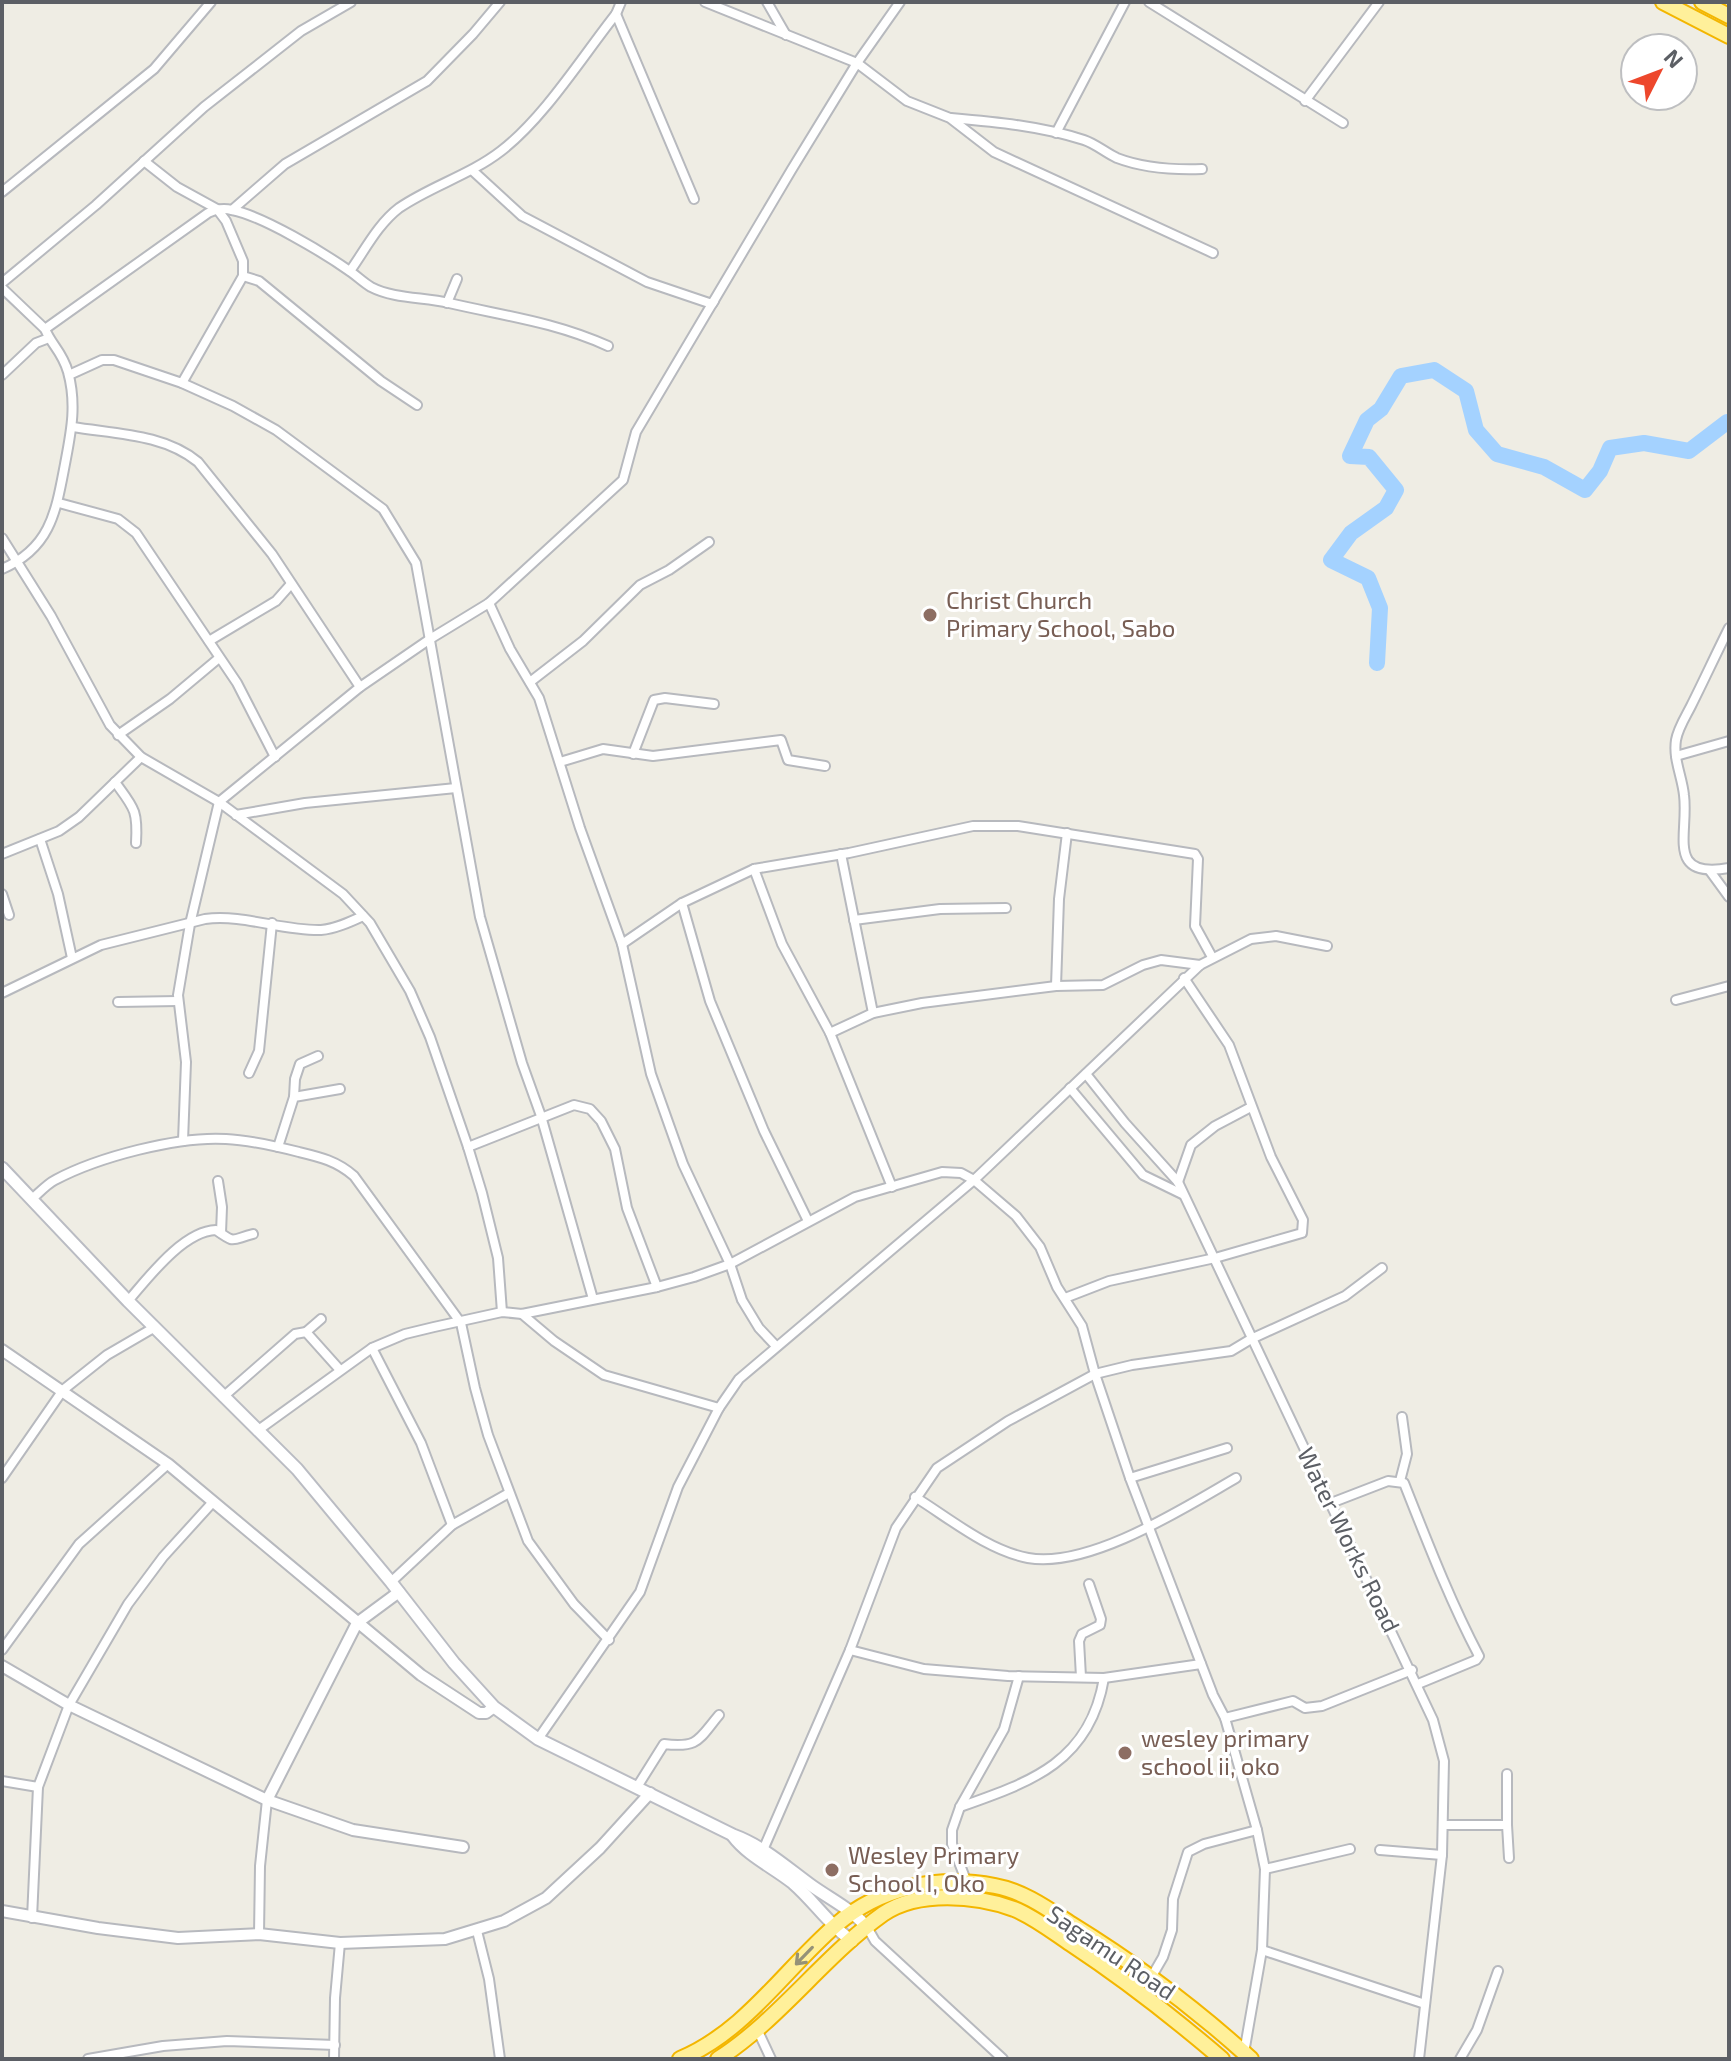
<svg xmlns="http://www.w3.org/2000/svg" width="1731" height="2061" viewBox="0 0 1731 2061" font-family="'Exo 2',sans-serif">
<rect width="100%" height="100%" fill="#efede4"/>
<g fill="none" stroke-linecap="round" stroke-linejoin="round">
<path stroke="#a4d2ff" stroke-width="16" d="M1377,663L1380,608L1368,578L1331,560L1351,533L1386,508L1396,490L1369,457L1350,456L1367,420L1381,409L1401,376L1434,370L1466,391L1476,430L1497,454L1544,467L1585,490L1600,471L1610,448L1644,443L1689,451L1727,422"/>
<g stroke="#b7b9be" stroke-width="12">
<g id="minor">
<path d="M705,2L857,63L855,66"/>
<path d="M767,2L786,35"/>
<path d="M1149,2L1343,123"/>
<path d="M616,14L694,199"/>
<path d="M857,63L907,101L950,118L994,152L1213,253"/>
<path d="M1305,101L1379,2"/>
<path d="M951,118C996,122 1041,126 1084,140C1096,144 1106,153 1117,158C1143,168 1174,170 1202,169"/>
<path d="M1056,133L1125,2"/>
<path d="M144,161L177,187L217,209L226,221L243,261V276L259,281L381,381L417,405"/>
<path d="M473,171L522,216L647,282L712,304L714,301"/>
<path d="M2,192L154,69L211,2"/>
<path d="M232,210L285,164L427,81L473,34L500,2"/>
<path d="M350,271C365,250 378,224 399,208C431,186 470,175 501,151C544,118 582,57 616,14L621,2"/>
<path d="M2,283L96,205L204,107L301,31L351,2"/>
<path d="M2,288L45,329C52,346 62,351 68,372C77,405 71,432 65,464C56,511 51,548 2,569"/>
<path d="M447,303L457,279"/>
<path d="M45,329L208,213C216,209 223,208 232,210C263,216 324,253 351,272C358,277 364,283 371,287C394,299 424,297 449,303C505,316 555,322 608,346"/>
<path d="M2,375L36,343L49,338"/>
<path d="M69,375L102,360H114L182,383L233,406L276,430L383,509L416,563L480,917L522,1063L541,1116L593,1299"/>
<path d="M182,383L243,276"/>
<path d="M73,427C116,434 164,434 198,462L272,554L360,687"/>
<path d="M59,503L118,519L136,533L237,683L275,757"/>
<path d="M2,538L51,616L110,725L141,757L219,802L343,894L370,923L410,991L430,1037L468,1147L482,1193L498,1258L502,1312"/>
<path d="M489,603L510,649L539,698L580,828L622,944L651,1074L683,1164L730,1264L742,1300L759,1328L776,1346"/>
<path d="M1729,628C1716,654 1704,680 1691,706C1686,716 1678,728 1676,740C1673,759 1682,776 1684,795C1689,834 1665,879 1729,868"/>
<path d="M209,641L276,601L291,584"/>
<path d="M530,682L583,641L640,585L669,570L709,542"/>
<path d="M118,735L170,699L219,658"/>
<path d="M633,754L654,700L665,698L714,704"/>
<path d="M1676,756L1729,741"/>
<path d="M560,762L603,749L653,756L781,740L788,760L825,766"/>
<path d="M115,782C134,808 138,810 136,843"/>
<path d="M236,815L305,803L456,788"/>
<path d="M40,839L58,894L72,958"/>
<path d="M2,854L59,831L79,817L141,757"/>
<path d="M841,854L873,1013"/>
<path d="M754,869L782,944L830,1033L892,1187"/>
<path d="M1710,871L1729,897"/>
<path d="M2,894L9,915"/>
<path d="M682,903L710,1001L764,1131L808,1221"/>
<path d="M854,920L940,909L1006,908"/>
<path d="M622,944L682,903L754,869L849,853L973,826H1018L1195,854L1198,859L1195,926L1212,957"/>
<path d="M1056,986L1059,899L1067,833"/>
<path d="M2,993L101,945L205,919C244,914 282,931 321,930C335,929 350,922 363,916"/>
<path d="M1676,1000L1729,986"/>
<path d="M118,1002L178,1001"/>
<path d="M830,1033L873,1013L922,1003L1056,986L1103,985L1143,965L1161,960L1200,965"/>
<path d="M249,1073L259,1051L272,923"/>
<path d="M1086,1074L1125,1123L1178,1182L1433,1720L1444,1761L1442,1855L1419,2059"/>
<path d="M1070,1088L1143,1175L1182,1194"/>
<path d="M294,1097L295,1079L300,1064L318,1056"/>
<path d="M183,1141L186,1062L178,995L190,924L219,802L360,687L430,639L489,603L623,480L636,432L792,169L857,63L900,2"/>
<path d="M278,1147L294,1097L340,1089"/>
<path d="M468,1147L574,1105L590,1109L601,1121L615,1149L627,1208L657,1287"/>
<path d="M218,1181L222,1207L221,1233"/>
<path d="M1178,1182L1191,1145L1215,1126L1251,1107"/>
<path d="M32,1199C39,1193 47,1184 55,1180C98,1157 178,1136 226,1139C250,1140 275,1146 299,1152C320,1157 337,1161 354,1176L461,1323L475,1388L488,1435L528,1541L574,1604L609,1640"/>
<path d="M1065,1298L1109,1281L1215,1258L1302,1233L1303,1220L1271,1157L1229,1045L1184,978"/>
<path d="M128,1301C148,1278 183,1231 216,1230C236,1244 230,1240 253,1234"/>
<path d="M522,1314L554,1341L604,1375L719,1408"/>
<path d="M321,1319L306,1332L340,1370"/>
<path d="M372,1348L421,1443L452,1525"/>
<path d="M223,1397L295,1334L306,1332"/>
<path d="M257,1431L372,1348L405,1334L434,1327L502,1312L522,1314L657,1287L694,1277L730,1264L855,1197L942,1172L961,1173L974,1180L1016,1216L1040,1247L1057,1287L1082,1326L1095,1374L1130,1478L1213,1695L1225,1718L1257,1830L1265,1869L1262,1950L1244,2053"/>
<path d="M2,1478L63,1390L107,1355L155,1327"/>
<path d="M1130,1478L1227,1448"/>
<path d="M1400,1481L1407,1454L1402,1417"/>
<path d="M915,1497C949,1518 987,1550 1028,1558C1089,1569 1184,1508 1236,1478"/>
<path d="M1331,1503L1388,1481L1404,1483C1427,1541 1450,1601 1479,1656L1476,1660L1418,1684"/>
<path d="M391,1582L452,1525L509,1493"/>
<path d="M2,1650L79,1544L168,1464"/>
<path d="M850,1650L924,1669L1008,1676L1104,1678L1201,1664"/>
<path d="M1081,1677L1079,1641L1082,1634L1100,1625L1101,1619L1089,1584"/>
<path d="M1225,1718L1293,1701L1305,1708L1322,1706L1412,1670"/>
<path d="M538,1739L640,1592L678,1487L719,1408L739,1379L974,1180L1200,965L1251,939L1276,936L1327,946"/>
<path d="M2,1781L38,1787"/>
<path d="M637,1787L664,1744C699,1748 698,1740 719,1715"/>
<path d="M960,1807C1031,1782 1090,1762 1104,1678"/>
<path d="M1443,1825H1507V1774"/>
<path d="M1507,1825L1509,1858"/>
<path d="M763,1850L850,1650L896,1528L937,1468L1008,1421L1095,1374L1132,1365L1231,1351L1251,1339L1345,1296L1382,1268"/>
<path d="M1380,1850L1442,1855"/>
<path d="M1265,1869L1350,1849"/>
<path d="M967,1883L952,1844V1830L960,1807L1004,1729L1019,1676"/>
<path d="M32,1918L38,1787L69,1705L128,1604L163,1557L212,1503"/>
<path d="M867,1927L875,1941L1003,2059"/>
<path d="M477,1931L489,1979L500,2059"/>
<path d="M259,1934L260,1866L267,1800"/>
<path d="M1262,1950L1425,2004"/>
<path d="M1152,1976L1163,1957L1172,1930L1173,1899L1188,1852L1204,1844L1257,1830"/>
<path d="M757,2029L771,2059"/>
<path d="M88,2059L163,2046L227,2041L335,2045"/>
<path d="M334,2059L335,1998L340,1943"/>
<path d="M1460,2059L1477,2030L1498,1971"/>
</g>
</g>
<g stroke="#b7b9be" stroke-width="14">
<g id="tertiary">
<path d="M2,1350L168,1464L421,1675L479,1713H486L494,1707"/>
<path d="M2,1666L69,1705L267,1800L353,1830L463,1847"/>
<path d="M267,1800L357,1623L399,1592"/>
<path d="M2,1911L98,1928L178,1938L259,1934L340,1943L445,1939L504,1921L546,1898L600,1848L650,1793"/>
</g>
</g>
<g stroke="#babcc3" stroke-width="15">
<g id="secondary">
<path d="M2,1168L128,1301L297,1469L391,1582L454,1663L494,1707L538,1739L733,1835C763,1846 786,1867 812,1886C832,1900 851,1909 867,1927"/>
<path d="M733,1836C748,1856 773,1867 793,1883C814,1901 829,1925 852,1941"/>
</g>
</g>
<g stroke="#f3b600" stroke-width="18">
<g id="trunk">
<path d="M1663,2L1729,36"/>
<path d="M1702,2L1729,16"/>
<path d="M680,2059C745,2032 784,1970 836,1925C880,1887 938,1875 995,1886C1023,1891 1048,1909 1071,1924C1136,1964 1195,2008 1251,2059"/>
<path d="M718,2059C779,2020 824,1956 883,1914C918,1890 976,1895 1014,1909C1034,1917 1053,1932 1071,1944C1124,1979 1174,2018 1222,2059"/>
</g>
</g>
<use href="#minor" stroke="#fff" stroke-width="8"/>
<use href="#tertiary" stroke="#fff" stroke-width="10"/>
<use href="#secondary" stroke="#fff" stroke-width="11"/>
<use href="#trunk" stroke="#fff09a" stroke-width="14"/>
</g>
<defs><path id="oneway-shaft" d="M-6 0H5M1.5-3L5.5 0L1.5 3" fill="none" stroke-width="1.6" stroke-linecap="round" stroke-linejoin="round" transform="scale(2)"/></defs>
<use stroke="#959278" href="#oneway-shaft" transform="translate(804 1956) rotate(134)"/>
<g fill="#8d6e63" stroke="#fff" stroke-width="3">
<circle cx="930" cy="615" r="8"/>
<circle cx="1125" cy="1753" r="8"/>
<circle cx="832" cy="1870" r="8"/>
</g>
<g text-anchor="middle" stroke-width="6" stroke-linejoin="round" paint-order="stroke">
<g font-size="24" fill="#785e54" stroke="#fff" text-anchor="start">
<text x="946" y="609">Christ Church<tspan x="946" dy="28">Primary School, Sabo</tspan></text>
<text x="1141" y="1747">wesley primary<tspan x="1141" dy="28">school ii, oko</tspan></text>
<text x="848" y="1864">Wesley Primary<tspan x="848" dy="28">School I, Oko</tspan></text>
</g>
<g font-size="24" fill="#5c5f65" stroke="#fff">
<text transform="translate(1348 1540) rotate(64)" y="8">Water Works Road</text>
<text transform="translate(1111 1953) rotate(34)" y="8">Sagamu Road</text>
</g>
</g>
<rect width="1731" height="2061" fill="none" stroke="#5c5f65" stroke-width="8"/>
<g transform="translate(1659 72) rotate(48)"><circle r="38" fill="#ffffff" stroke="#bebfc1" stroke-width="2"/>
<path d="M0-6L14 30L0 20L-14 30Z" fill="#ed472c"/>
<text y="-12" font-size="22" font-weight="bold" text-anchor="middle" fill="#5c5f65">N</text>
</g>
</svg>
